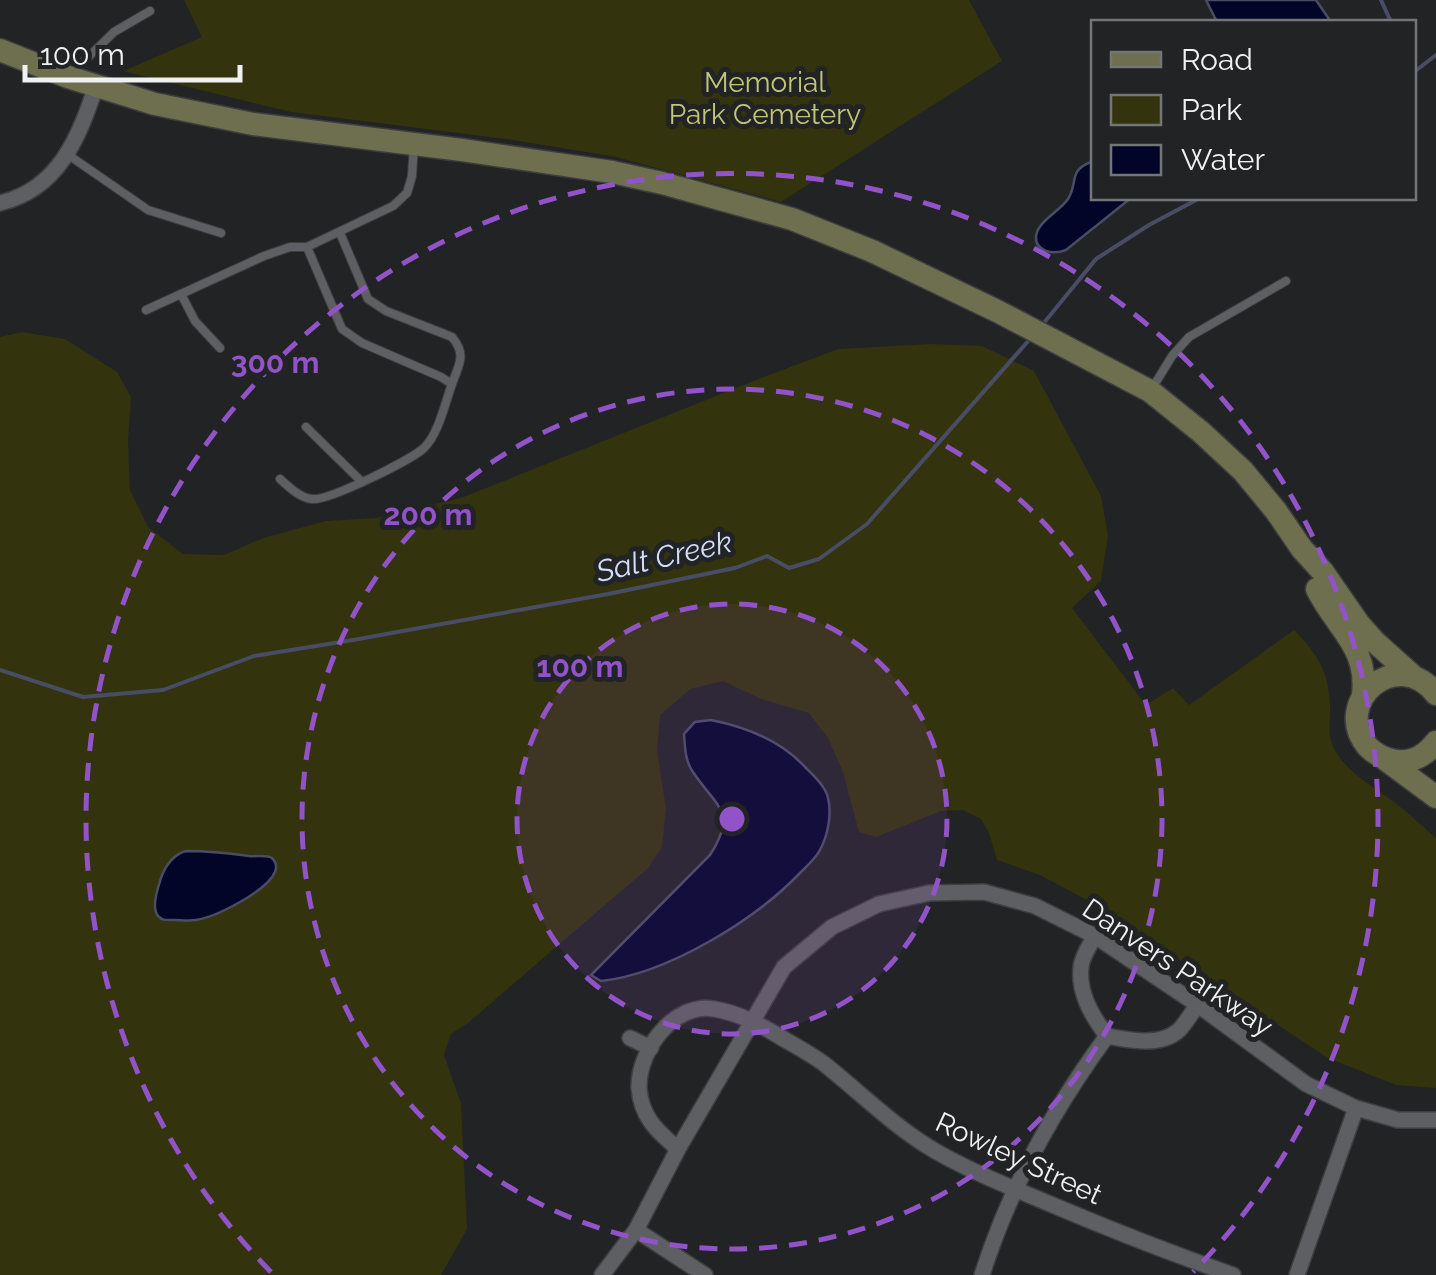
<svg xmlns="http://www.w3.org/2000/svg" width="1436" height="1275" viewBox="0 0 1436 1275" font-family="Raleway,sans-serif">
<rect width="100%" height="100%" fill="#222325"/>
<g fill="#33330d" fill-rule="evenodd">
<path d="M184,0H969L1002,61L781,202L616,157L513,140L291,112L123,71L202,37Z"/>
<path d="M22,332L65,339L117,372L131,397L128,441L130,490L148,527L183,554L224,555L263,538L326,521L376,518L461,498L751,382L838,349L931,344L982,346L1034,371L1101,496L1108,536L1101,581L1072,608L1146,705L1173,688L1189,705L1294,630C1317,653 1329,672 1330,705C1331,719 1327,731 1332,744C1342,770 1373,786 1394,802C1409,813 1422,826 1436,838V1088L1396,1085L1328,1058L1098,906L1040,875L997,860L989,833L981,819L963,810L941,811L876,837L859,832L843,772L828,738L809,713L761,699L723,681L690,689L660,715L657,750L666,809L662,847L648,868L468,1023L451,1034L444,1055L461,1103L467,1229L441,1275H0V337ZM187,851C214,851 240,856 267,856L155,905L179,853Z"/>
</g>
<g fill="#020528" stroke="#494c65" stroke-width="2.5">
<path d="M1206,0H1316L1331,22H1217Z"/>
<path d="M1093,161L1094,198H1131L1066,250C1054,255 1035,252 1036,236C1038,221 1060,211 1068,199C1079,181 1067,171 1093,161Z"/>
<path d="M711,720C746,727 781,741 805,767C813,775 826,787 828,798C832,814 828,835 820,850C816,858 807,866 800,873C755,920 667,974 601,981L591,975L710,855C738,811 716,807 693,772C685,761 685,747 684,734L695,722Z"/>
<path d="M186,851C208,851 227,853 249,856C256,857 266,854 272,858C276,862 277,867 275,872C267,891 216,917 196,920C189,921 180,920 173,920C166,920 163,921 158,916C151,907 158,888 161,878C165,866 174,854 186,851Z"/>
</g>
<g fill="none" stroke-linecap="round" stroke-linejoin="round">
<g stroke="#494c65" stroke-width="4">
<path d="M1381,0L1391,22"/>
<path d="M1414,72L1436,55"/>
<path d="M1043,324L1096,259L1149,225L1200,198"/>
<path d="M0,670L83,697L163,690L254,656L353,640L608,594L735,568L767,556L789,568L819,559L867,524L1030,339"/>
</g>
<g stroke="#3e3e40" stroke-width="10">
<g id="service">
<path d="M72,73L114,32L150,11"/>
<path d="M67,154L148,210L221,233"/>
<path d="M340,233L368,299L386,311L452,337C467,355 459,364 452,384"/>
<path d="M181,294L195,321L220,348"/>
<path d="M146,310L264,256L290,247H307L393,206L407,193L412,176L414,145"/>
<path d="M1153,387L1172,356L1189,337L1286,281"/>
<path d="M306,427L362,482"/>
<path d="M280,479C289,487 300,498 312,499C329,501 411,460 424,448C439,433 445,403 452,384L441,377L362,343L342,329L307,247"/>
</g>
</g>
<g stroke="#3e3e40" stroke-width="18">
<g id="minor">
<path d="M0,203C59,189 79,137 96,86"/>
<path d="M1095,936C1090,945 1082,956 1081,967C1078,993 1092,1016 1107,1036C1129,1040 1159,1047 1178,1031C1185,1025 1191,1013 1198,1005"/>
<path d="M630,1038L651,1048"/>
<path d="M678,1149C657,1131 641,1117 639,1088C638,1050 674,1002 714,1009C738,1013 757,1023 777,1035C792,1044 809,1053 823,1063C861,1093 895,1128 937,1152C974,1173 1015,1189 1055,1206C1114,1231 1173,1254 1233,1275"/>
<path d="M636,1230L705,1275"/>
<path d="M602,1275L636,1230L678,1149L784,967L832,927L879,904L929,893L984,892L1035,906L1095,936L1198,1005L1306,1084L1356,1108L1398,1120H1436"/>
<path d="M982,1275C1009,1190 1054,1108 1107,1036"/>
<path d="M1297,1275L1356,1108"/>
</g>
</g>
<g stroke="#3e3e40" stroke-width="25">
<g id="secondary">
<path d="M0,50L68,77L155,104L253,124L462,150L612,172L662,183L792,219L872,251L997,311L1150,391L1201,432L1243,471L1276,511L1302,549L1323,572L1359,624L1375,642L1414,677"/>
<path d="M1317,589C1337,629 1369,647 1363,696"/>
<path d="M1436,694C1397,644 1330,703 1368,747C1375,754 1385,759 1396,761C1412,763 1426,755 1436,742"/>
<path d="M1386,760L1436,797"/>
</g>
</g>
<use href="#service" stroke="#5e5f62" stroke-width="8"/>
<use href="#minor" stroke="#5e5f62" stroke-width="15"/>
<use href="#secondary" stroke="#6e6f4e" stroke-width="22"/>
</g>
<circle cx="732" cy="819" r="215" fill="#9253c9" fill-opacity=".12"/>
<g fill="none" stroke="#9253c9" stroke-width="5" stroke-dasharray="18 12">
<circle cx="732" cy="819" r="215"/>
<circle cx="732" cy="819" r="430"/>
<path d="M271 1272A646 646 0 1 1 1193 1272"/>
</g>
<g text-anchor="middle" stroke-width="10" stroke-linejoin="round" paint-order="stroke">
<g font-size="28" fill="#c2c576" stroke="#222325">
<text x="765" y="92">Memorial<tspan x="765" dy="32">Park Cemetery</tspan></text>
</g>
<g font-size="28" fill="#f0f1f2" stroke="#222325">
<text transform="translate(1178 967) rotate(34)" y="10">Danvers Parkway</text>
<text transform="translate(1019 1158) rotate(25)" y="10">Rowley Street</text>
</g>
<g font-size="30" font-style="italic" fill="#d3defa" stroke="#222325">
<text transform="translate(664 557) rotate(-13)" y="10">Salt Creek</text>
</g>
</g>
<circle cx="732" cy="819" r="15" fill="#9253c9" stroke="#222325" stroke-width="5"/>
<g font-size="30" text-anchor="middle" font-weight="bold" fill="#9253c9" stroke="#222325" stroke-width="10" stroke-linejoin="round" paint-order="stroke">
<text x="275" y="373">300 m</text>
<text x="428" y="525">200 m</text>
<text x="580" y="677">100 m</text>
</g>
<rect x="1091" y="20" width="325" height="180" fill="#222325" stroke="#747577" stroke-width="2.5"/>
<rect x="1111" y="52" width="50" height="15" fill="#6e6f4e" stroke="#747577" stroke-width="2.5"/>
<text x="1181" y="70" font-size="30" fill="#f0f1f2">Road</text>
<rect x="1111" y="95" width="50" height="30" fill="#33330d" stroke="#747577" stroke-width="2.5"/>
<text x="1181" y="120" font-size="30" fill="#f0f1f2">Park</text>
<rect x="1111" y="145" width="50" height="30" fill="#020528" stroke="#747577" stroke-width="2.5"/>
<text x="1181" y="170" font-size="30" fill="#f0f1f2">Water</text>
<path d="M25 65v15h215v-15" fill="none" stroke="#f0f1f2" stroke-width="5"/>
<text x="40" y="65" font-size="30" fill="#f0f1f2" stroke="#222325" stroke-width="8" paint-order="stroke">100 m</text>
</svg>
